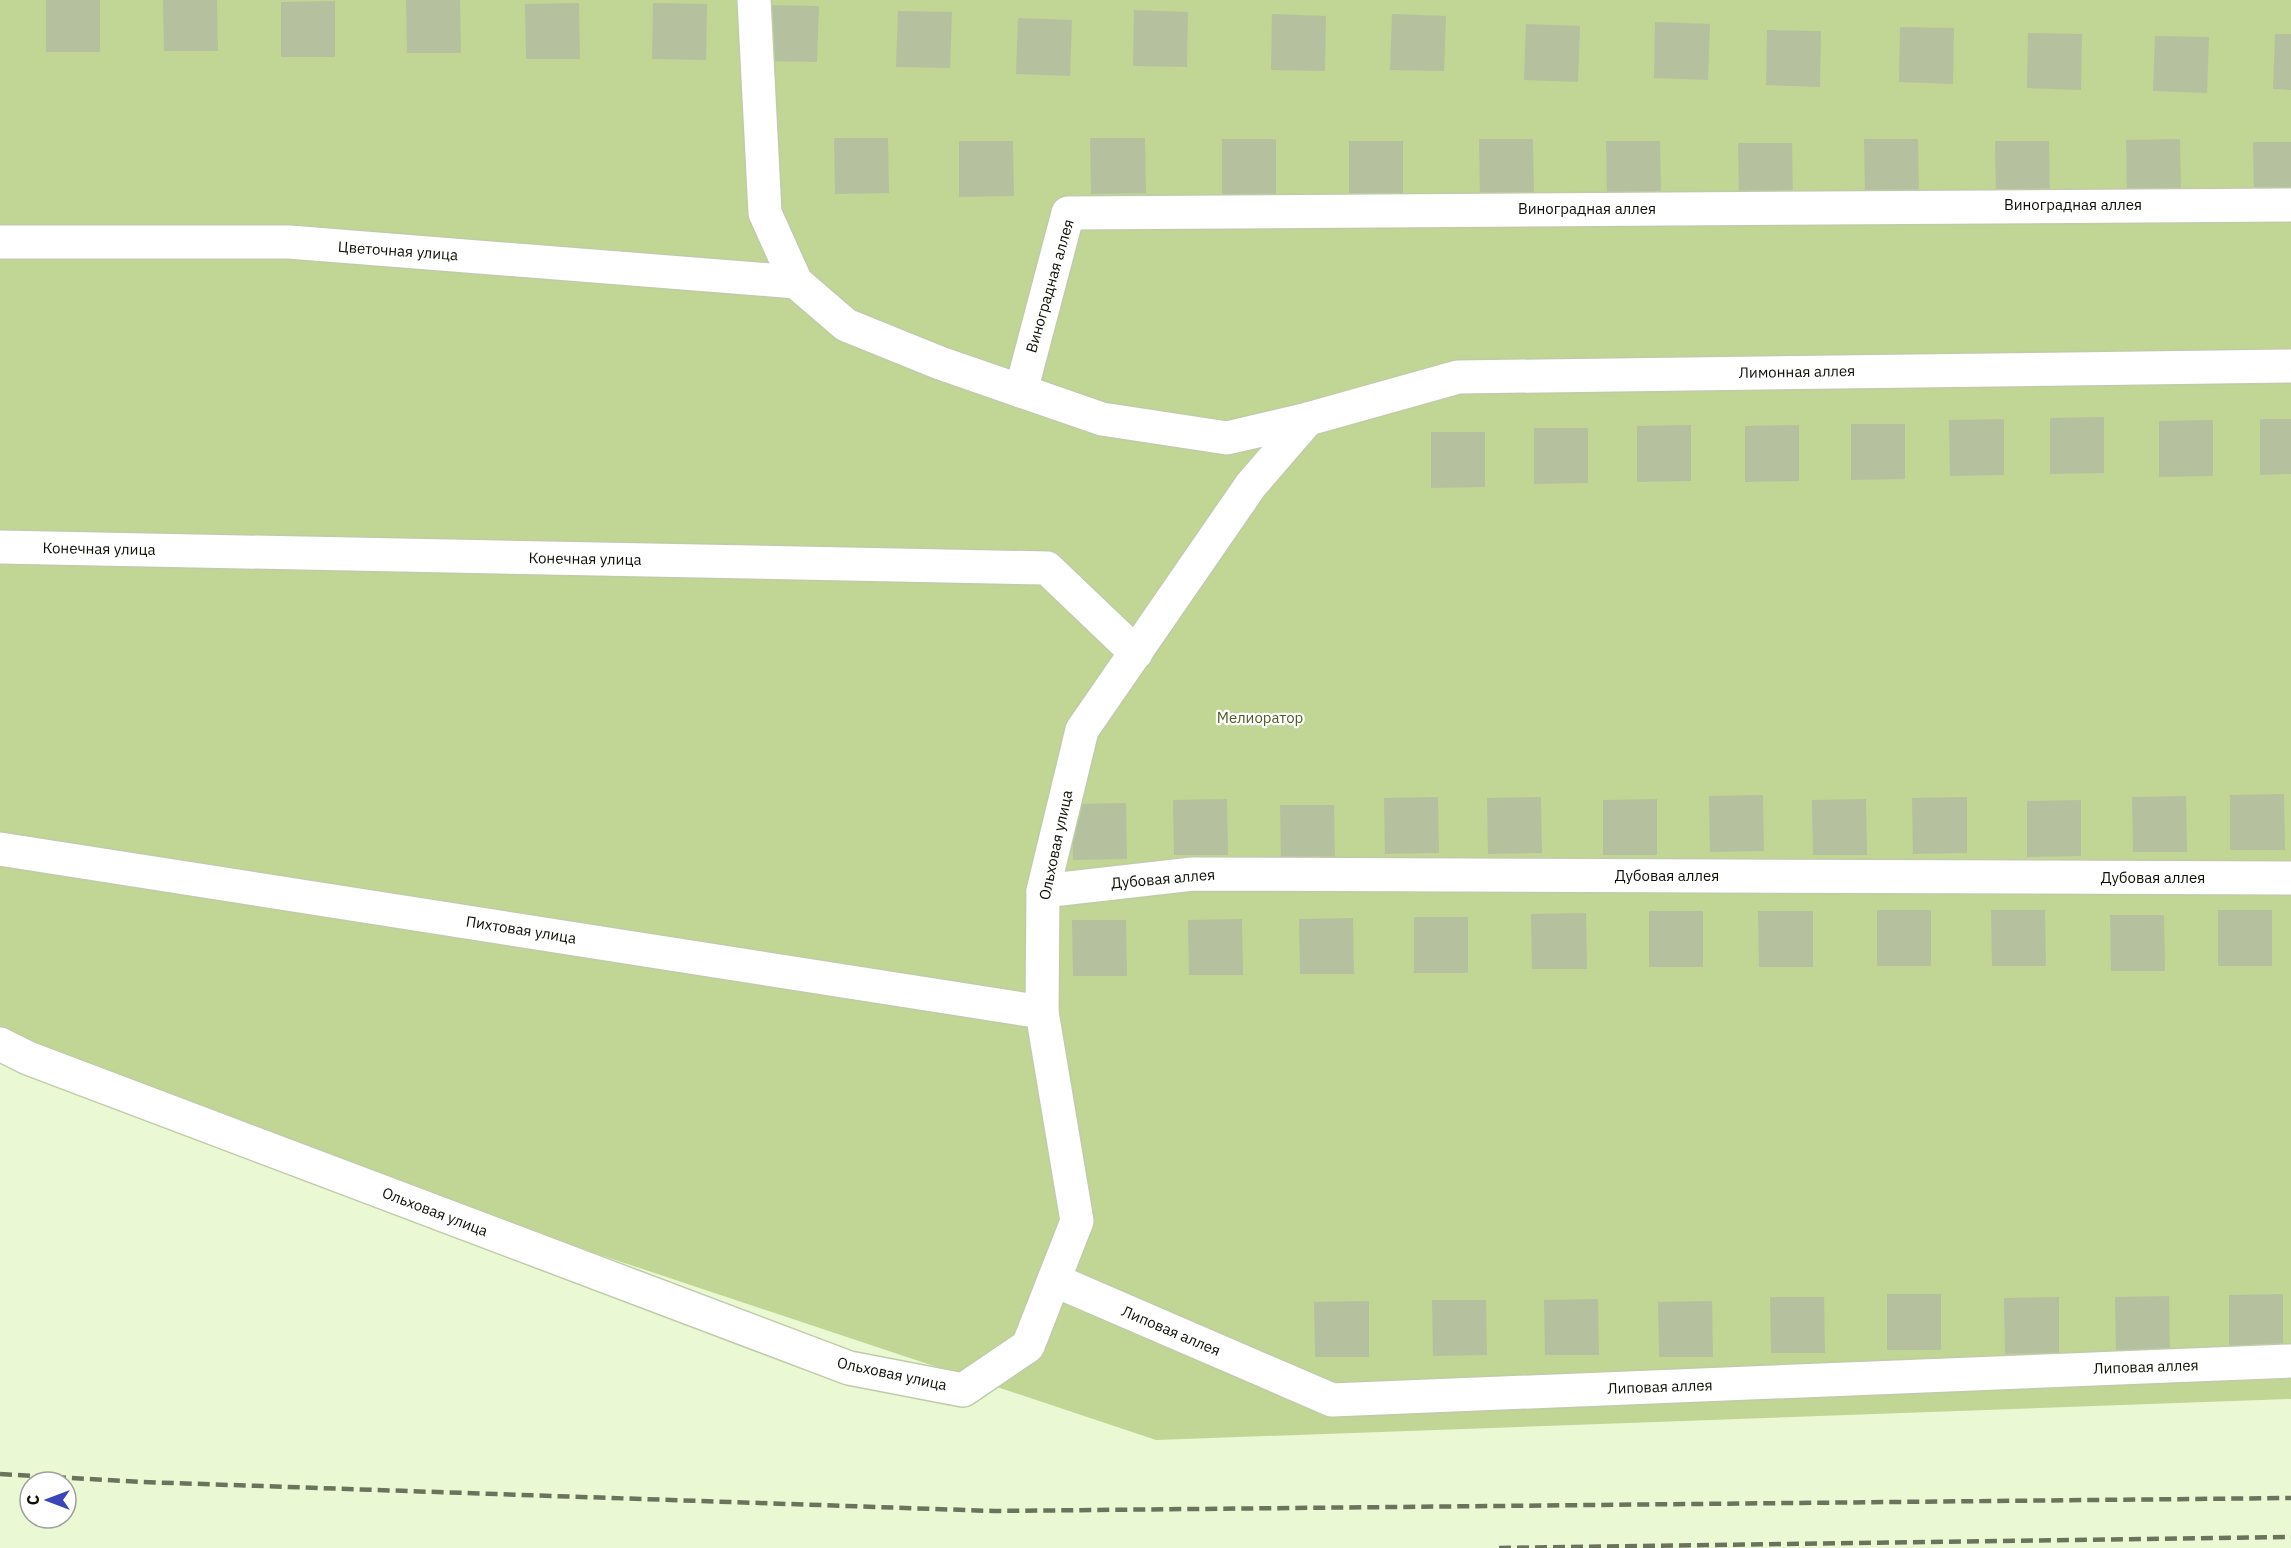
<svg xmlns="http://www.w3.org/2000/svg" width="2291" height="1548" viewBox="0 0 2291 1548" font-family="'IBM Plex Sans',sans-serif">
<rect width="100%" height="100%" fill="#ebf8d4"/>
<path fill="#c1d595" d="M0,0H2291V1399L1156,1440L0,1055Z"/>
<g fill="#b5c19e">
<rect x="46" y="0" width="54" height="52"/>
<path d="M163,0H217L218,51H164Z"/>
<path d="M406,0H460L461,53H407Z"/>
<path d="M335,1V57H281V2Z"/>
<path d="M579,3L580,59H526L525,4Z"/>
<path d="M653,3L707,4L706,60L652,59Z"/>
<path d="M765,5L819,6L817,62L763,61Z"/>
<path d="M1134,10L1188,12L1187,67L1133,66Z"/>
<path d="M898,11L952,12L950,68L896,67Z"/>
<path d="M1272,14L1326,16L1325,71L1271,70Z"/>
<path d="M1392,14L1446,16L1444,71L1390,70Z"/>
<path d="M1018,18L1072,20L1070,76L1016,74Z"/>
<path d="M1655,22L1710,24L1708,80L1654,78Z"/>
<path d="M1526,24L1580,26L1578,82L1524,80Z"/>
<path d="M1900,27L1954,28L1953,84L1899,82Z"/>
<path d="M1767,30L1821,31L1820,87L1766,85Z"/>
<path d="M2028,33L2082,34L2081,90L2027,88Z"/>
<path d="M2275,34H2291V90L2273,89Z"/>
<path d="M2155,36L2209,37L2207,93L2153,91Z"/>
<path d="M834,138H888L889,193L835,194Z"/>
<path d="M1090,138H1145L1146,193L1091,194Z"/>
<path d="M1222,139H1276V194L1222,195Z"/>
<path d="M1479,139H1533L1534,194L1480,195Z"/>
<path d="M1864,139H1918L1919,194L1865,195Z"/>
<path d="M2180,139L2181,195L2127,196L2126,140Z"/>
<path d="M959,141H1013L1014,196L959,197Z"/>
<path d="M1349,141H1403V196L1349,197Z"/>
<path d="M1606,141H1660L1661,196L1607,197Z"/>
<path d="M1995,141H2049L2050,196L1996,197Z"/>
<path d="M2253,142H2291V197L2254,198Z"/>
<path d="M1738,143H1792L1793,198L1739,199Z"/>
<path d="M2104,417V473L2050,474V418Z"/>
<path d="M2004,419V475L1950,476L1949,420Z"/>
<path d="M2260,419H2291V474L2260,475Z"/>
<path d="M2213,420V476L2159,477V421Z"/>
<path d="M1851,424H1905V479L1851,480Z"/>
<path d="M1691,425V481L1637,482V426Z"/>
<path d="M1799,425V481L1745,482V426Z"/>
<path d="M1534,428H1588V483L1534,484Z"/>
<path d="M1431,432H1485V487L1431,488Z"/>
<path d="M2284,794L2285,850H2230V795Z"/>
<path d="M1763,795L1764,851L1710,852L1709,796Z"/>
<path d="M2186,796L2187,852H2133L2132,797Z"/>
<path d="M1438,797L1439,853L1385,854L1384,798Z"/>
<path d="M1541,797L1542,853L1488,854L1487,798Z"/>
<path d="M1967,797V853L1913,854L1912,798Z"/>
<path d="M1227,799L1228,855H1174L1173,800Z"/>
<path d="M1657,799V855H1603V800Z"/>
<path d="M1866,799L1867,855H1813L1812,800Z"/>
<path d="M2081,800V856L2027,857V801Z"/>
<path d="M1126,803L1127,859L1073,860L1072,804Z"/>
<path d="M1280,805H1334L1335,860L1281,861Z"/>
<rect x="1877" y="910" width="54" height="56"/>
<path d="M1991,910H2045L2046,966H1992Z"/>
<rect x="2218" y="910" width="54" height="56"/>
<rect x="1649" y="911" width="54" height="56"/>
<path d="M1758,911H1813V967H1759Z"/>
<path d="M1586,913L1587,969H1532L1531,914Z"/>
<path d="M2110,915H2164L2165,971H2111Z"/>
<rect x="1414" y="917" width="54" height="56"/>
<path d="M1353,918L1354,974H1300L1299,919Z"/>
<path d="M1242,919L1243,975H1189L1188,920Z"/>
<path d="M1072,920H1126L1127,976H1073Z"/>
<rect x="1887" y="1294" width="54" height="56"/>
<path d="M2283,1294V1350L2229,1351V1295Z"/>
<path d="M2169,1296L2170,1352H2116L2115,1297Z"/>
<path d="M1770,1297H1824L1825,1353H1771Z"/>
<path d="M2059,1297V1353L2005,1354L2004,1298Z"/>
<path d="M1598,1299L1599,1355H1545L1544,1300Z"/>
<path d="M1432,1300H1486L1487,1355L1433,1356Z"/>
<path d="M1369,1301V1357H1315L1314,1302Z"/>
<path d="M1712,1301L1713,1357H1659L1658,1302Z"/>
</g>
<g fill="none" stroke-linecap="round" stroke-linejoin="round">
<g stroke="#c0cca9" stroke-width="36">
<g id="minor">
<path d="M754,0L765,213L796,282L846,325L940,363L1102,419L1227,438L1308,419L1458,377L2291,366"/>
<path d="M0,242H289L796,282"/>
<path d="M1021,391L1068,213L2291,205"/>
<path d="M0,547L1047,568L1136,653"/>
<path d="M0,849L1042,1012"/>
<path d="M1043,891L1193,874L2291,878"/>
<path d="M0,1044L28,1058L849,1368L963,1390L1028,1346L1077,1221L1042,1012L1043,891L1082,730L1251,485L1308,419"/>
<path d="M1054,1280L1332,1400L2291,1361"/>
</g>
</g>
<use href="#minor" stroke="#fff" stroke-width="33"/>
<g stroke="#6b735c" stroke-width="4.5" stroke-dasharray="12 6" stroke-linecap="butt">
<path d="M0,1474L143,1482L994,1511L2291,1498"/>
<path d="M1499,1548L2291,1537"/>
</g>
</g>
<g text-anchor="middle" stroke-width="4.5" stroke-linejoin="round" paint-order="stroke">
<g font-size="15" fill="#0d1105" stroke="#fff">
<text x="2073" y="210">Виноградная аллея</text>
<text x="1587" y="214">Виноградная аллея</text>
<text transform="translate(398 251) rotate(4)" y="5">Цветочная улица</text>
<text transform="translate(1050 286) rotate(-74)" y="5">Виноградная аллея</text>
<text transform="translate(1797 372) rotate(-1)" y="5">Лимонная аллея</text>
<text transform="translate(99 549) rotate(1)" y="5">Конечная улица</text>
<text transform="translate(585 559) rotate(1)" y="5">Конечная улица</text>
<text transform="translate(1056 845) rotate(-78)" y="5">Ольховая улица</text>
<text x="1667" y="881">Дубовая аллея</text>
<text x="2153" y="883">Дубовая аллея</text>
<text transform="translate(1163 879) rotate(-5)" y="5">Дубовая аллея</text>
<text transform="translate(521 930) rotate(9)" y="5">Пихтовая улица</text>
<text transform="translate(435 1212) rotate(21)" y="5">Ольховая улица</text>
<text transform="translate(1171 1331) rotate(23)" y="5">Липовая аллея</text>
<text transform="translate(2146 1367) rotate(-2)" y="5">Липовая аллея</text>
<text transform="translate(892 1374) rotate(12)" y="5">Ольховая улица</text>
<text transform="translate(1660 1387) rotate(-2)" y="5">Липовая аллея</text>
</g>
<g font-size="15" fill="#4d5e20" stroke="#fff">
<text x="1260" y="723">Мелиоратор</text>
</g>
</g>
<g transform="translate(48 1500) rotate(270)"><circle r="28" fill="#ffffff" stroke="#9ea09b" stroke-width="1.5"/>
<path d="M0-4.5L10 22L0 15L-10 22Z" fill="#3945b8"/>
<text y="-9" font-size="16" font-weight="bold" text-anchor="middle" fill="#0d1105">С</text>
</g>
</svg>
